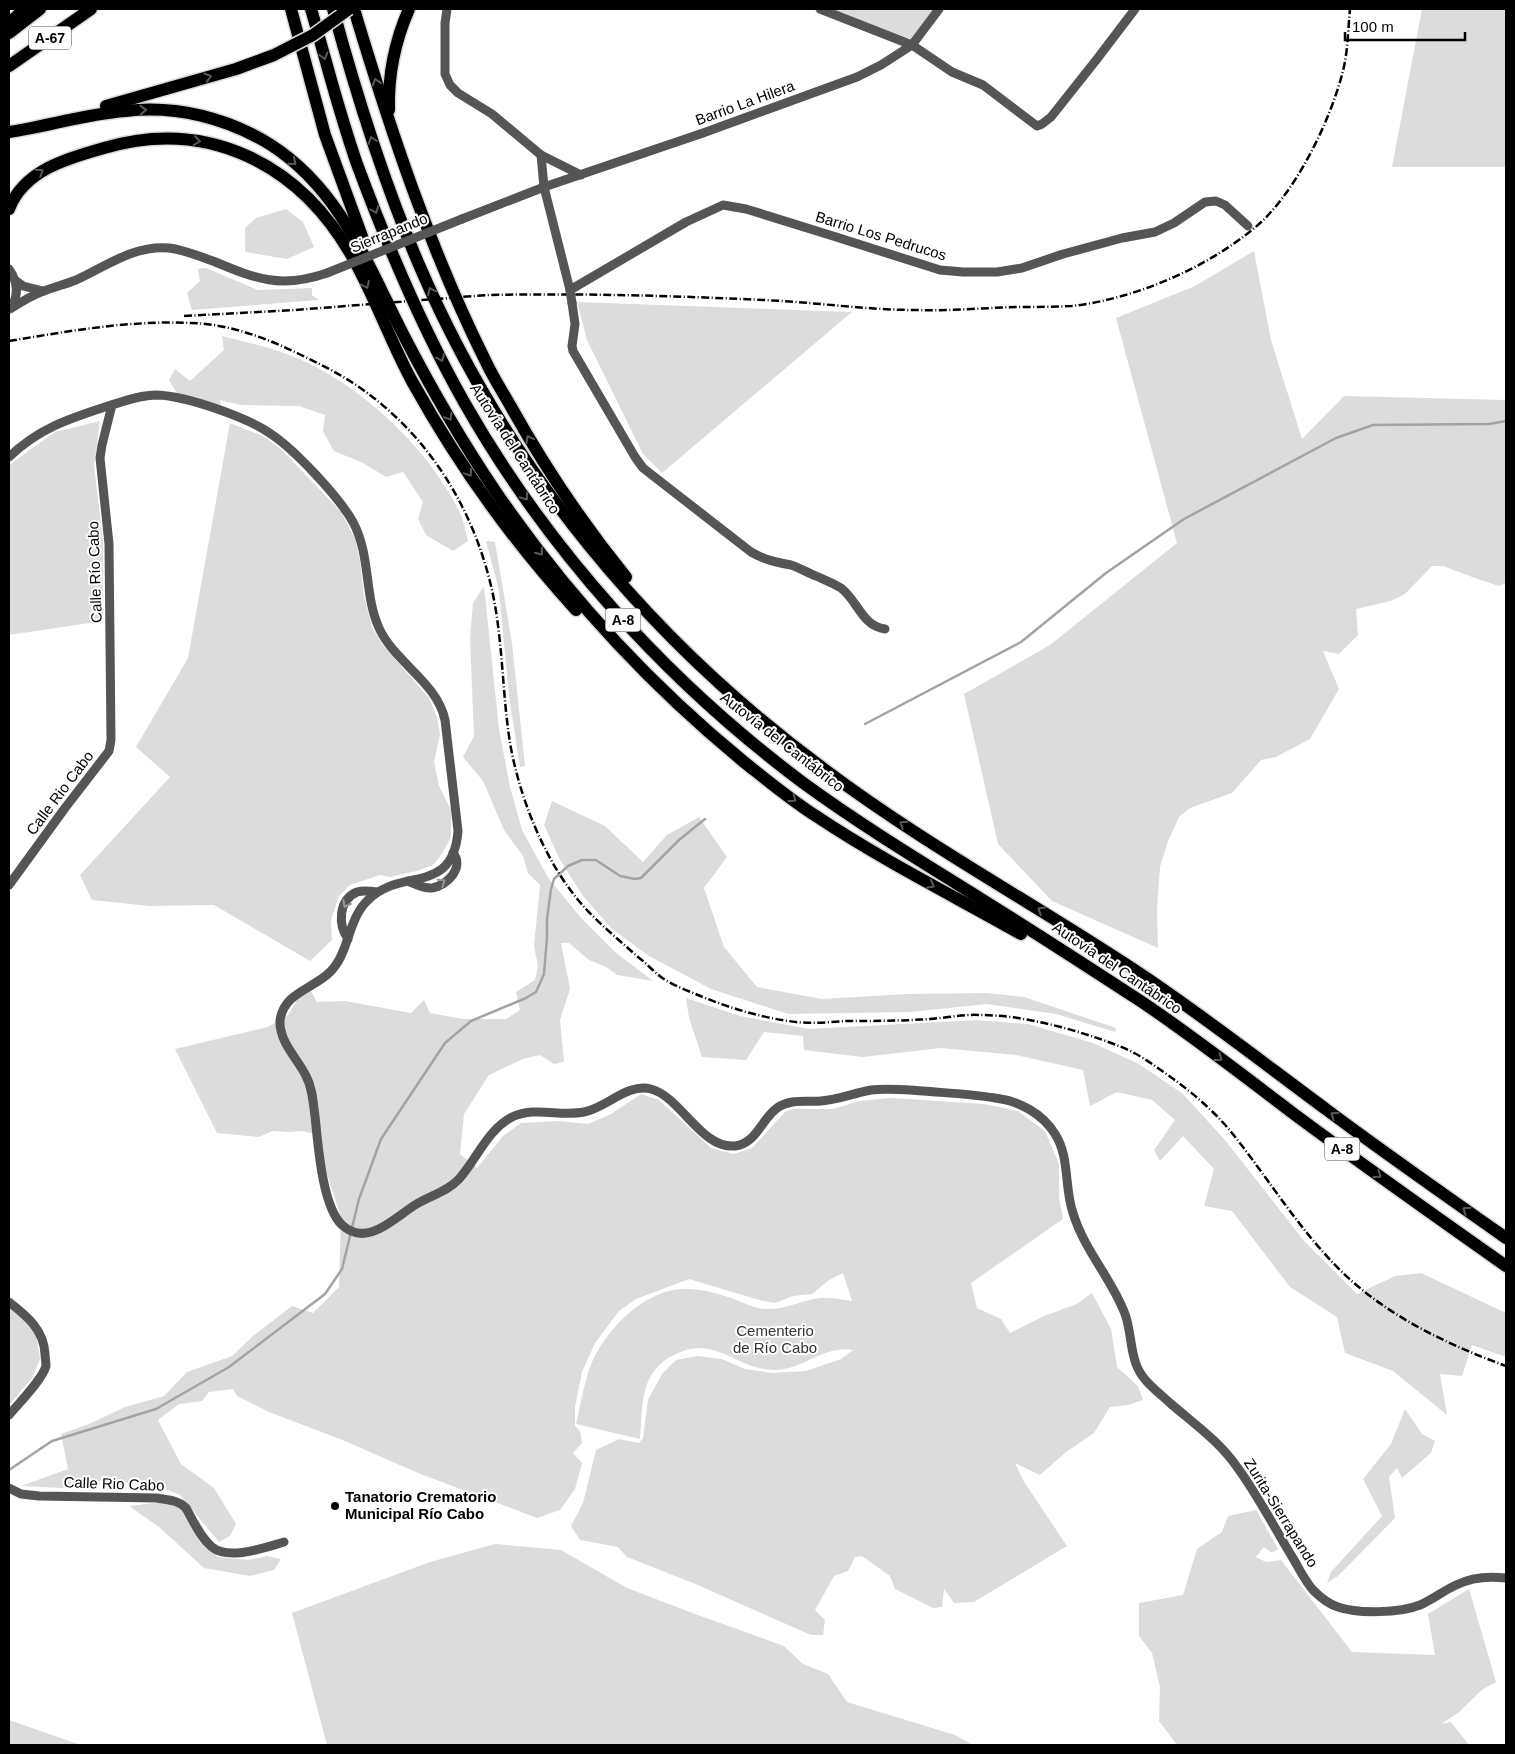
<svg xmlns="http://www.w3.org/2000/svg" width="1515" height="1754" viewBox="0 0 1515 1754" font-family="Helvetica,sans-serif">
<rect width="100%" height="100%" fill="#fff"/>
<g fill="#dcdcdc">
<path d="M826,9H934L911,39Z"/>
<path d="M1422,9H1506V167H1392Z"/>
<path d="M286,209L303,222L314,247L287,259L245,252V228L256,218Z"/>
<path d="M1254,251L1271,340L1302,439L1344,396L1506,400V583L1499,586L1475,578L1443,566H1432L1405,594L1391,601L1356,609L1358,635L1339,654L1323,651L1339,689L1310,739L1276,757L1261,760L1232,793L1190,808L1179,817L1168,841L1160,867L1157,909L1158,948L1052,901L998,844L964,694L1050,645L1177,543L1116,318L1195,286Z"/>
<path d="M206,268L258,290L312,288V295L319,300L192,310L187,293L200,281L198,269Z"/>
<path d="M577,302L852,312L662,473L643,454L587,340Z"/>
<path d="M222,336C245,342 269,347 292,356C360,383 430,449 461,515C464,523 466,533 468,541L453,551L426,535L418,519L423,502L403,472L386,477L363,463L334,451L323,431L325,415L299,406L241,405L220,400L222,408L177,393L169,380L175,369L190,381L224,350Z"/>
<path d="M100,421L94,465L103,542V621L9,635V465L55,432Z"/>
<path d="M230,423L265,437L282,450L341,512L355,539L360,561L364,596L372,627L382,644L429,698L437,717L440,735L434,762L439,786L451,810V837L442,854L433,865L417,871L390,877L380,875L350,885L339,896L331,920L332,940L310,961L214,905L149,906L92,900L80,875L170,777L136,747L188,658Z"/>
<path d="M486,541L495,542L512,643L525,766L520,767L509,696L499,591Z"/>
<path d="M484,586L499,729L510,787L522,830L549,879L582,919L615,952L653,981L617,975L606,967L589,960L569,943H561L570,989L560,1020L564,1062L554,1064L540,1055L523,1059L489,1075L464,1114L460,1154L477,1168L503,1136L521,1123L556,1121L588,1124L611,1114L641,1094L659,1100L711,1148L734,1154L752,1148L785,1112L793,1109H833L859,1101L892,1098L984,1104L1018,1111L1045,1131L1059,1164V1197L1063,1219L971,1283L977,1308L1001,1319L1010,1333L1044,1316L1077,1304L1092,1293L1111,1329L1117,1367L1138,1386L1143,1400L1128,1405L1110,1407L1094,1433L1066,1452L1040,1475L1015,1463L1023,1480L1067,1546L974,1602L954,1603L944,1589L942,1607L933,1608L895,1589L890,1576L862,1556L855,1557L848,1571L834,1576L815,1610L825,1620L823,1635H811L693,1583L627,1557L618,1547L580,1540L571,1526L583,1503L596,1450L619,1439L639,1443L643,1438L648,1400L662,1374L676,1360L697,1356L722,1359L745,1369L772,1373L806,1371L841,1359L853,1350C823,1345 802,1371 774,1370C747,1369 737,1357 713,1350C700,1346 688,1348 676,1354C639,1371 643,1404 640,1439L576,1424C581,1404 584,1381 592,1362C608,1327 648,1286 690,1289C705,1290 720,1294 734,1299C745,1303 755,1309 766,1309C786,1310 803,1299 822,1298C832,1297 842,1300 852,1301L843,1273L829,1280L812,1294L793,1296L775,1303L759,1300L689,1279L636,1299L619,1311L595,1343L582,1372L575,1407V1426L580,1431L582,1443L573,1453L582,1463L575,1489L560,1510L537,1518L418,1473L345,1441L269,1412L237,1396L233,1389L209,1392L202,1401L179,1404L158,1420L181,1464L214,1488L236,1524L230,1536L219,1542L180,1495L147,1482L121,1483L104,1480L61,1488L21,1486L68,1469L61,1434L89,1424L125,1407L164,1396L187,1372L232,1356L253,1336L292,1306L313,1313L339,1287L341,1217L324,1165L321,1135L302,1131L290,1132L272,1131L259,1137L217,1133L175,1049L268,1027L288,1015L299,997L311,991L317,1002L345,1001L411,1013L424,1000L430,1013L463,1019H506L520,1010L516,992L535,980L538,966L534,946L540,885L528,873L523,856L504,830L483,781L463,757L474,736L470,638L473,603Z"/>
<path d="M552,801L605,826L643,862L667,835L699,817L727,857L704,888L724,947L757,987L822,999L907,994L987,993L1024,997L1116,1028L1115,1032L1056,1014L987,1004L910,1012L788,1014L711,989L649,956L612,929L583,896L560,860L544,825Z"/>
<path d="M686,998L740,1016L809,1029L976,1020L1028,1024L1093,1043L1139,1064L1183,1094L1225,1140L1305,1242L1357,1294L1395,1276L1421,1273L1506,1313V1357L1472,1345L1462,1376L1440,1374L1447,1415L1393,1371L1345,1353L1337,1317L1290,1287L1232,1211L1204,1206L1214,1169L1183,1136L1160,1161L1154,1150L1175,1120L1152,1100L1117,1092L1090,1106L1083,1070L1016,1055L941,1048L863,1057L804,1050L803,1036L764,1032L746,1060L702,1057L689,1018Z"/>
<path d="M9,1307L20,1315L36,1334L40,1359L32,1378L9,1405Z"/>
<path d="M1405,1409L1422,1434L1435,1441L1431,1453L1402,1478L1397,1468L1389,1477L1395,1518L1338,1576L1327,1583L1331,1572L1382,1516L1363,1479L1391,1444Z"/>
<path d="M162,1502L183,1509L194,1527L217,1557L249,1560L267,1556L281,1559L274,1570L250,1576L204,1568L159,1527L129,1506Z"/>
<path d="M1256,1510L1278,1549L1272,1553L1264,1547L1256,1557L1266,1562L1281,1560L1352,1652L1435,1655L1428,1614L1469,1589L1496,1682L1483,1689L1458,1713L1441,1724L1451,1722L1469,1745H1177L1159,1721L1160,1687L1152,1653L1139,1636V1603L1183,1595L1197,1549L1222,1532L1228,1516Z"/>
<path d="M495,1544L561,1550L627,1588L695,1614L784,1646L803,1664L828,1674L847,1702L955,1735L973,1745H327L292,1613L430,1562Z"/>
<path d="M9,1720L78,1744L9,1745Z"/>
</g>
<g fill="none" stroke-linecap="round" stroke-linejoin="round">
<g stroke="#a3a3a3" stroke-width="2.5">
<path d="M865,724L1021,642L1106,573L1184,519L1336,438L1373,425L1489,424L1506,421"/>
<path d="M9,1470L52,1441L156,1409L229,1367L325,1294L342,1269L359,1199L381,1139L445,1043L471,1021L526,998L536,992L544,974L547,937V919L551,889L554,879L568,866L582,860H596L620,876L635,879L641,878L679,840L705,819"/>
</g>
<g stroke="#dbdbdb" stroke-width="15">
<g id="highway">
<path d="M291,9L325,135L363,239"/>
<path d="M311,9C326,60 339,113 357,164C387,245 421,326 464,402C548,550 666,680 802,782C858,823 917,859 975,895C1031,930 1087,966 1142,1002C1194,1037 1244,1076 1294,1114C1364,1166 1435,1216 1506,1266"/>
<path d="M333,9C357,97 384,184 420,267C507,469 648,639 824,769C925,845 1037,905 1142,975C1205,1017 1266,1065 1327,1110C1386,1154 1446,1196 1506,1238"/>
<path d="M354,9C390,129 430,250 486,362C493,377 502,391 510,405C544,466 582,523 626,577"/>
<path d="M9,23L25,9"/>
<path d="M9,33L40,9"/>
<path d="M9,66L91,9"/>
<path d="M106,106L236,69L274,55"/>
<path d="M389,110C388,75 395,41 409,9"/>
<path d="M9,132C48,126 86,114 125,111C176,105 228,118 271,145C341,190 368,266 404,336C432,390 462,442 496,492C565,593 649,684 744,762C768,781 791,800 816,816C882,860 952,895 1021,934"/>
<path d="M9,209C24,170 68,158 104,148C209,117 301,165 353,258C376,299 391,343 413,383C458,464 513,541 576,610"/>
</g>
</g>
<g stroke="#555" stroke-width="9">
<path d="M447,9L445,23V74L450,85L458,93L492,114L541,155L581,175"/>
<path d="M820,9L912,45L952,72L983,85L1037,126L1042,124L1051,117L1097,59L1135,9"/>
<path d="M541,155L544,187L570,290L686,222L723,205L746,209L833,236L940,270L963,272H997L1022,268L1063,254L1122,238L1155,232L1174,223L1205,202L1216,201L1225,205L1248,226"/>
<path d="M462,219L544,187L703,133L857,77L881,65L912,45L939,9"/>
<path d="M9,269C18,282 19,295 11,308"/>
<path d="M16,281L23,286L43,291"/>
<path d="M572,303L575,324L572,346L573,351L635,457L643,468L751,552C765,560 775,562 791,565C800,568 808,573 816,576C825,580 833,583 841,588C858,601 862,626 885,629"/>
<path d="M10,309C21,302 32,295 44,291C54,287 66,284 76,280C107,266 133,245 169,248C184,250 199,256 213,261C256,279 281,289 327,273"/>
<path d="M9,457C38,429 68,419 105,407C122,402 139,395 157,395C186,396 247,417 271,434C295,450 339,497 353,522C371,556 364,595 379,628C395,663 437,682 445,720L458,831C453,896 401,867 368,900C347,920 350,952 330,972C313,989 283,993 280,1021C279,1042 298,1059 306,1076C313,1089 313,1103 315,1116C318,1144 322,1206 342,1225C367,1248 394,1218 415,1205C429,1196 447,1192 459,1179C477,1159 487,1130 512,1117C536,1106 560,1117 584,1112C606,1108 627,1083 651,1089C681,1097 701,1149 735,1146C758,1143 762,1116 780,1106C792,1099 807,1102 821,1101C838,1100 854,1093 871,1090C888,1088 906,1090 923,1091C947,1093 971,1094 995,1098C1019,1101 1042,1113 1055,1134C1070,1157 1064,1187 1073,1213C1084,1250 1112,1279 1125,1314C1131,1330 1130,1348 1136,1364C1142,1381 1157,1391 1170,1403C1193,1423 1219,1441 1237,1467C1257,1494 1273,1525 1291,1555C1298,1566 1304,1580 1313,1590C1320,1597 1328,1604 1338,1607C1358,1614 1400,1613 1420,1605C1432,1600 1443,1591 1456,1585C1472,1577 1489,1576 1506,1578"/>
<path d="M408,881C415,884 424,889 432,888C447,886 465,867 453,853"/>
<path d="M9,885L65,808L109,751L111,740L109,544L100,458L102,445L112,405"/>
<path d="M348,939C338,925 338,900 357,892C363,890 371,891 377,892"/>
<path d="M9,1302C27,1316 44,1330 45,1354C45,1357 46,1362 46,1366C42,1380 19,1403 9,1415"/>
<path d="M9,1488L21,1494L39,1496L157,1498C168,1500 178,1500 186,1508C193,1521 201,1538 212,1547C229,1561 266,1547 284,1542"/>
</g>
<use href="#highway" stroke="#000" stroke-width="12"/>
<g stroke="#000" stroke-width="2.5" stroke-dasharray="8 2.5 1 2.5" stroke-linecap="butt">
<path d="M184,316L295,310L487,295C586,293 685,296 783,301C827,304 872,310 917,310C950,311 983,308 1015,307C1034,307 1054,307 1072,306C1134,299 1204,269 1252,230C1294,197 1330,122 1343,71C1348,51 1348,29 1350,9"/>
<path d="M9,341C69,331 131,320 192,323C228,324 267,338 299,354C318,363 336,372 353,383C426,431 473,506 492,590C503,640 502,692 510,743C520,800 546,865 585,908C602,926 620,941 638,957C646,963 653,971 661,977C672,985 686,990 698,995C729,1008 762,1018 796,1022C813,1024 831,1022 847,1021C875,1021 902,1021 929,1019C946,1018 963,1014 980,1015C1024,1015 1078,1030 1119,1046C1138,1053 1155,1066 1172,1078C1193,1093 1215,1112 1232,1133C1268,1178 1298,1228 1339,1269C1385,1315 1446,1344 1506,1366"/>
</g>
<g stroke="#dbdbdb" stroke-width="15" stroke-linecap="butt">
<path id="highway-bridge" d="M274,55L313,35L349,9"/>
</g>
<g stroke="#555" stroke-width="9">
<path d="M327,273L462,219"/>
<path d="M570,290L572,303"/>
</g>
<use href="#highway-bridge" stroke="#000" stroke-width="12"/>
</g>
<defs><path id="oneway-chevron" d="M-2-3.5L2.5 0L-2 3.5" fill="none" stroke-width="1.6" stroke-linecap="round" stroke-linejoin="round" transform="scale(1.25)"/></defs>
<g stroke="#595959">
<use href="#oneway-chevron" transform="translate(324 56) rotate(74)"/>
<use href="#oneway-chevron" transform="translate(208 77) rotate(-16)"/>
<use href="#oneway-chevron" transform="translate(376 82) rotate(-107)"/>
<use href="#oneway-chevron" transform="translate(143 110) rotate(-2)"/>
<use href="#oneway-chevron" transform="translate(372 140) rotate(-108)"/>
<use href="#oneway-chevron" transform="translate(197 141) rotate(9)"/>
<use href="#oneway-chevron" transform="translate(293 162) rotate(40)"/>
<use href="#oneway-chevron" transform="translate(40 172) rotate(-33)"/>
<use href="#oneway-chevron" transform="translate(375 210) rotate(69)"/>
<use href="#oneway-chevron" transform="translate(366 285) rotate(65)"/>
<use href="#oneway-chevron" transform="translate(431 291) rotate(-116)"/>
<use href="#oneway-chevron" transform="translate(441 358) rotate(64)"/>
<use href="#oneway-chevron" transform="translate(449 417) rotate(58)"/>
<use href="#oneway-chevron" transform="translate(529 439) rotate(-119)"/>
<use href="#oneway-chevron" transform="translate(469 473) rotate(56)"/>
<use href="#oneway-chevron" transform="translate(525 497) rotate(54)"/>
<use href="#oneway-chevron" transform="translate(540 552) rotate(52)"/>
<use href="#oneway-chevron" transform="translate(793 799) rotate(36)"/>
<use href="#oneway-chevron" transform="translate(903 824) rotate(-146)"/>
<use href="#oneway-chevron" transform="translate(931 885) rotate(28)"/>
<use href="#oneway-chevron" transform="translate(1041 910) rotate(-148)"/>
<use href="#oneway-chevron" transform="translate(1219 1058) rotate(36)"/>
<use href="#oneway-chevron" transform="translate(1334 1115) rotate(-144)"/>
<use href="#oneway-chevron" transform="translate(1378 1175) rotate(36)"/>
<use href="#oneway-chevron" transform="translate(1466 1210) rotate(-145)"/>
</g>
<g stroke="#999">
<use href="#oneway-chevron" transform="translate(442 882) rotate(-34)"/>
<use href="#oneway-chevron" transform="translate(346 904) rotate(119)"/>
</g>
<circle fill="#000" stroke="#fff" stroke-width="2" cx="335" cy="1506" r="5"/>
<g text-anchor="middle" stroke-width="4" stroke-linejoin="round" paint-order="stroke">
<g fill="#fff" stroke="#4c4c4c" stroke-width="1">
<rect x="29" y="26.5" width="42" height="23" rx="4"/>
<rect x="605.5" y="608.5" width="35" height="23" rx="4"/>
<rect x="1324.5" y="1137.5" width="35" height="23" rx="4"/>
</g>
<g font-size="14" font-weight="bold" fill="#000">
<text x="50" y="43">A-67</text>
<text x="623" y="625">A-8</text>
<text x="1342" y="1154">A-8</text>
</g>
<g font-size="15" fill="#000" stroke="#fff">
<text transform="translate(745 103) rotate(-20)" y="5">Barrio La Hilera</text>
<text transform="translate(389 233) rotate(-22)" y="5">Sierrapando</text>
<text transform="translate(881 236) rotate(17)" y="5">Barrio Los Pedrucos</text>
<text transform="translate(515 449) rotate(57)" y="5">Autovía del Cantábrico</text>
<text transform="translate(95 572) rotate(-92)" y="5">Calle Río Cabo</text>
<text transform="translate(782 742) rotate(38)" y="5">Autovía del Cantábrico</text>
<text transform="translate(60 793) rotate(-53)" y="5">Calle Rio Cabo</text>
<text transform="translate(1117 968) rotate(34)" y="5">Autovía del Cantábrico</text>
<text transform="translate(114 1484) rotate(2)" y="5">Calle Rio Cabo</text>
<text transform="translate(1281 1513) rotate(58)" y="5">Zurita-Sierrapando</text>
</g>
<g font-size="15" fill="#333" stroke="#fff">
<text x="775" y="1336">Cementerio<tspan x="775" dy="17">de Río Cabo</tspan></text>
</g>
<g font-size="15" font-weight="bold" fill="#000" stroke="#fff" text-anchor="start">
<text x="345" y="1502">Tanatorio Crematorio<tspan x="345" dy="17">Municipal Río Cabo</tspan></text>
</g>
</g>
<rect width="1515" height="1754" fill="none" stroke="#000000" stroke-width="20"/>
<path d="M1345 32v8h120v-8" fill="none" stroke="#000000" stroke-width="2.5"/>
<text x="1352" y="32" font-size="15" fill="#000000" stroke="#ffffff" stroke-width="4" paint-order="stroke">100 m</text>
</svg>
